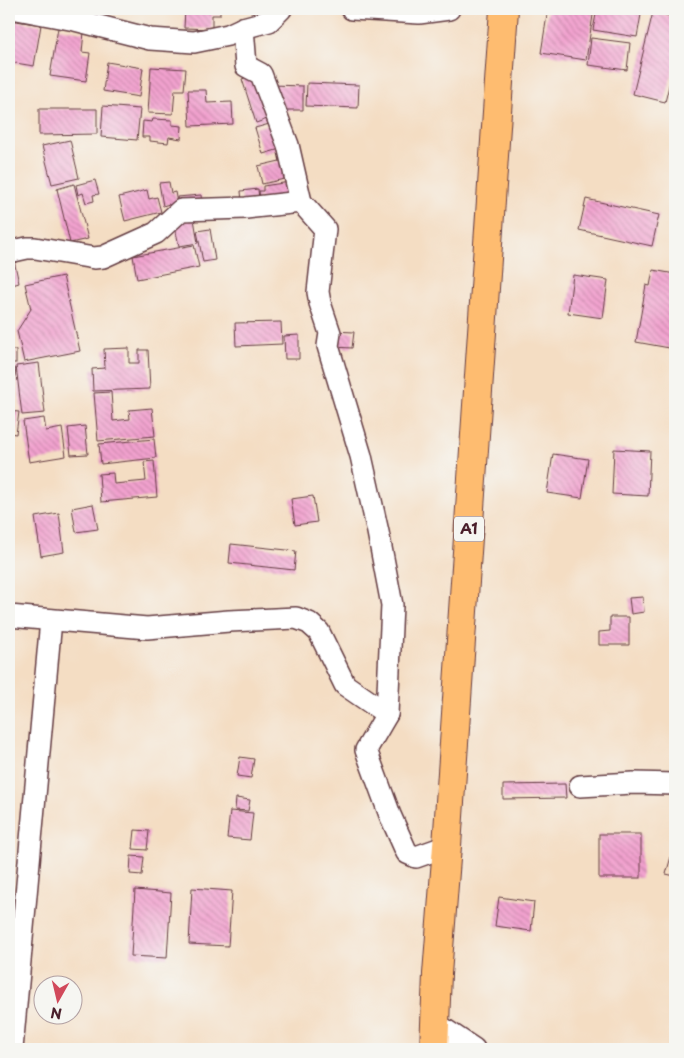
<svg xmlns="http://www.w3.org/2000/svg" width="684" height="1058" viewBox="0 0 684 1058" font-family="'Playpen Sans',sans-serif">
<defs>
<pattern id="building-back-hatch" width="6" height="6" patternUnits="userSpaceOnUse" patternTransform="scale(1.25)"><rect width="6" height="6" fill="#f2a2cf"/><path d="M-1 5l2 2M0 0l6 6M5-1l2 2" fill="none" stroke="#c683a8"/></pattern>
</defs>
<rect width="100%" height="100%" fill="#f6f6f2"/>
<filter id="ink" filterUnits="userSpaceOnUse"><feTurbulence type="fractalNoise" baseFrequency=".02" numOctaves="2"/><feDisplacementMap in="SourceGraphic" scale="10" xChannelSelector="R" yChannelSelector="G"/><feConvolveMatrix kernelMatrix="1 2 1 2 8 2 1 2 1" color-interpolation-filters="sRGB"/></filter>
<filter id="wash" filterUnits="userSpaceOnUse"><feTurbulence type="fractalNoise" baseFrequency=".0096" numOctaves="4" result="noise"/><feDisplacementMap in="SourceGraphic" scale="20" xChannelSelector="R" yChannelSelector="G"/><feGaussianBlur stdDeviation="1.12" result="paint"/><feColorMatrix in="noise" values="0 0 0 0 0 0 0 0 0 0 0 0 0 0 0 0 0 1.4 0 .05"/><feComposite in="paint" operator="in"/></filter>
<g filter="url(#wash)">
<rect width="100%" height="100%" fill="#f4ddc3"/>
<g id="blocks">
<g fill="url(#building-back-hatch)">
<path d="M82,9H102L100,20L80,15Z"/>
<path d="M185,9H220V15H212V29L184,28Z"/>
<path d="M548,9H594L586,60L541,53Z"/>
<path d="M597,9H642L637,37L593,30Z"/>
<path d="M653,12L675,17V62L665,102L633,94Z"/>
<path d="M10,20L41,25L34,66L9,62V30Z"/>
<path d="M58,28L84,32L82,52L90,53L86,81L50,76Z"/>
<path d="M591,38L630,43L627,70L588,65Z"/>
<path d="M107,62L143,68L139,97L103,91Z"/>
<path d="M151,67L186,69L184,90H175L173,114L148,113Z"/>
<path d="M255,74L270,118L256,123L242,79Z"/>
<path d="M307,83L359,85L358,108L306,106Z"/>
<path d="M272,85L303,86V110H284Z"/>
<path d="M188,90H206L207,103L232,102L233,124L190,126Z"/>
<path d="M103,106L140,109L137,140L101,137Z"/>
<path d="M39,109H97V134L39,135Z"/>
<path d="M153,119L172,120V125L182,126L181,139L169,137L168,143L150,141V137H142L143,121L152,122Z"/>
<path d="M273,123L280,149L263,154L255,128Z"/>
<path d="M70,140L79,178L52,184L42,146Z"/>
<path d="M284,160L289,178L262,184L258,166Z"/>
<path d="M95,180L99,194L93,195L94,201L86,203L83,193L78,195L76,185Z"/>
<path d="M169,182L171,193L175,192L177,203L170,208L169,204L163,206L159,183Z"/>
<path d="M290,182L293,198L260,199L259,191H263V186Z"/>
<path d="M74,184L88,239L70,243L57,189Z"/>
<path d="M258,189L259,200L242,202L241,191Z"/>
<path d="M147,190L149,199L157,197L161,212L125,221L119,197Z"/>
<path d="M201,195L202,205L178,207L177,197Z"/>
<path d="M586,199L659,215L652,246L579,230Z"/>
<path d="M194,219L198,243L179,246L174,222Z"/>
<path d="M9,227L14,243L9,244Z"/>
<path d="M210,229L215,260L203,262L197,231Z"/>
<path d="M194,245L199,267L137,279L133,256Z"/>
<path d="M13,256L19,283L9,286V257Z"/>
<path d="M653,270L675,274V349L636,342L646,285L650,286Z"/>
<path d="M573,275L608,280L603,318L568,313Z"/>
<path d="M63,276L80,351L24,362L17,331L31,309L25,284Z"/>
<path d="M281,322L282,344L236,346L235,323Z"/>
<path d="M333,331L354,332L352,348L332,347Z"/>
<path d="M299,335V359H285L284,336Z"/>
<path d="M129,348V363H139V350H148L150,389L93,391L92,369L105,368L104,349Z"/>
<rect x="9" y="350" width="7" height="13"/>
<path d="M39,363L45,413L22,415L16,366Z"/>
<path d="M9,368L16,369L10,407L9,406Z"/>
<path d="M111,392L113,421L130,419L129,410L152,408L155,436L98,441L94,393Z"/>
<path d="M9,411L19,412L16,434L9,433Z"/>
<path d="M44,418L46,431L62,428L66,456L29,462L23,421Z"/>
<path d="M85,426L88,454L71,455L68,428Z"/>
<path d="M154,439L156,458L101,464L99,444Z"/>
<path d="M614,449L650,451L648,496L612,494Z"/>
<path d="M553,454L588,459L582,498L547,493Z"/>
<path d="M154,461L157,497L101,502L99,474L113,473L114,484L146,481L144,462Z"/>
<path d="M313,496L317,522L295,525L291,499Z"/>
<path d="M93,504L98,529L76,532L72,508Z"/>
<path d="M59,513L64,552L41,556L35,517Z"/>
<path d="M231,544L296,551L294,570L229,563Z"/>
<path d="M643,597L644,612L631,614L629,598Z"/>
<path d="M610,617H629V645H599V632L610,631Z"/>
<path d="M240,757L254,759L251,778L237,776Z"/>
<path d="M565,784L566,798L503,799V785Z"/>
<path d="M236,798L250,800L248,811L235,810Z"/>
<path d="M230,811L253,813L250,840L227,838Z"/>
<path d="M135,830L149,831L147,850L133,849Z"/>
<rect x="599" y="834" width="42" height="44"/>
<path d="M675,843V876L666,874Z"/>
<path d="M131,856L144,857L142,875L130,874Z"/>
<path d="M192,888L232,891L228,946L189,944Z"/>
<path d="M135,890L171,893L167,958L131,956Z"/>
<path d="M499,897L534,902L531,931L495,926Z"/>
</g>
</g>
</g>
<g filter="url(#ink)">
<use href="#blocks" fill-opacity="0" stroke="#643c42" stroke-width="1"/>
<g fill="none" stroke-linecap="round" stroke-linejoin="round">
<g stroke="#643c42" stroke-width="24">
<g id="street">
<path d="M17,9L75,20L150,39L194,42L228,35L243,28L269,21L281,9"/>
<path d="M352,9L419,13L449,9"/>
<path d="M243,28L246,66L261,74L288,145L301,202L325,229L318,292L320,303L330,333L328,346L361,456L378,532L392,605L387,714"/>
<path d="M9,252L27,248H35L94,258L103,257L156,233L181,210L246,208L301,202"/>
<path d="M9,616L147,628L229,621L296,618L309,623L319,632L345,685L387,714L366,750L390,815L407,853L416,857L447,846"/>
<path d="M580,786L633,783L675,784"/>
<path d="M435,1023L474,1049"/>
<path d="M12,1049L51,620"/>
</g>
</g>
<g stroke="#643c42" stroke-width="30">
<path id="highway" d="M434,1049L437,974L447,846L504,9"/>
</g>
<use href="#street" stroke="#fff" stroke-width="21"/>
<use href="#highway" stroke="#febc70" stroke-width="28"/>
</g>
</g>
<g text-anchor="middle" stroke-width="4.5" stroke-linejoin="round" paint-order="stroke">
<rect fill="#f6f6f2" stroke="#7e6067" stroke-width="1" x="454" y="516.5" width="30" height="25" rx="4"/>
<g font-size="15" font-weight="bold" fill="#4a1f2b">
<text x="469" y="534">A1</text>
</g>
</g>
<rect width="684" height="1058" fill="none" stroke="#f6f6f2" stroke-width="30"/>
<g transform="translate(58 1000) rotate(188)"><circle r="24" fill="#f6f6f2" stroke="#b1a0a2"/>
<path d="M0-4L9 19L0 12L-9 19Z" fill="#d1495b"/>
<text y="-8" font-size="14" font-weight="bold" text-anchor="middle" fill="#4a1f2b">N</text>
</g>
</svg>
